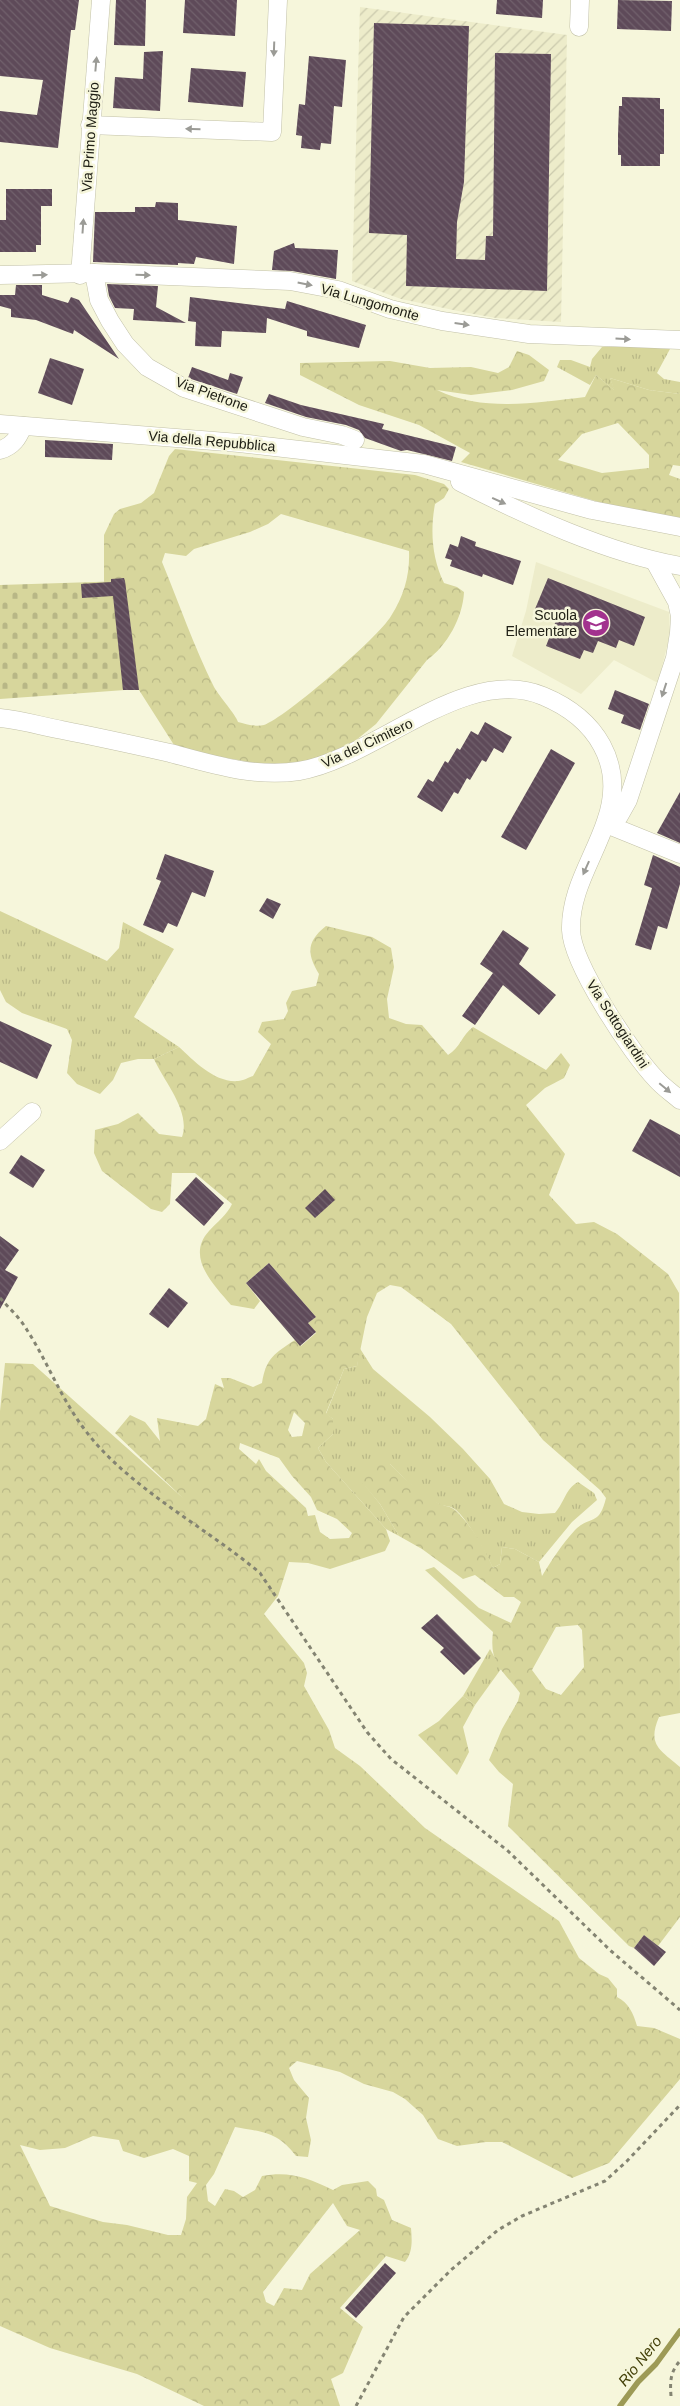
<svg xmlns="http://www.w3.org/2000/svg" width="680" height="2406" viewBox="0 0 680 2406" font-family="Arial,sans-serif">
<defs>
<pattern id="industrial-furrows" width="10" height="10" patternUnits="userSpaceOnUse" patternTransform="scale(1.25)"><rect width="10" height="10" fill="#edecca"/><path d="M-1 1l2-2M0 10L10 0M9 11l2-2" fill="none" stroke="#cbcaad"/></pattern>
<pattern id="grass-tufts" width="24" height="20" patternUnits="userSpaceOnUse" patternTransform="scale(1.25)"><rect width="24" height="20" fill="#d7d69c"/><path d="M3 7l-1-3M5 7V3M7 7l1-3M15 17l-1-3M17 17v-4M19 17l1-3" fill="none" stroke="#b8b786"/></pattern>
<pattern id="forest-crowns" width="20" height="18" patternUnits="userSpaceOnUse" patternTransform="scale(1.25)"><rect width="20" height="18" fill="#d7d69c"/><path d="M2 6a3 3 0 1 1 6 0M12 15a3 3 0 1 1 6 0" fill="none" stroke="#b8b786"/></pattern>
<pattern id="cemetery-stones" width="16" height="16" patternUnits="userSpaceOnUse" patternTransform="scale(1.25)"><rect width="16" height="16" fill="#d7d69c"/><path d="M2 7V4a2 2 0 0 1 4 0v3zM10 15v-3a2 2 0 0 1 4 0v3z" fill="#b8b786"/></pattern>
<pattern id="building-back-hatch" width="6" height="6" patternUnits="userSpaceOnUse" patternTransform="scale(1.25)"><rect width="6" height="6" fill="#5e4a59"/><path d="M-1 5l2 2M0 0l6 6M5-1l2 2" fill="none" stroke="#71616c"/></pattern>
</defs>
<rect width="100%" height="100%" fill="#f6f6db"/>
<path fill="#edecca" d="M536,562L669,612L670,634L658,683L614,660L581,694L512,656L526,611Z"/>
<path fill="url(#industrial-furrows)" d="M360,7L567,35L561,322L496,318L463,312L401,299L352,281Z"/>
<g fill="url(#grass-tufts)">
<path d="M628,346L670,349L657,373L664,379L680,382V394L649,390L610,378L615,391L596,375L590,385L557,367L560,360H571L590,367L592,359L602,347Z"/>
<path d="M0,911L107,961L119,948L123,922L174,949L134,1017L179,1047L154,1059H138L121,1063L113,1080L100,1094L77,1084L67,1073L72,1040L67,1029L22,1013L6,1002L0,990Z"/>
<path d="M359,1347L373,1369L430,1417L463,1449L490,1479L504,1504L522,1512L539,1514L555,1513C564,1503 566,1488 578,1482L594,1493L597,1500L572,1522L539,1562L515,1549L502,1547L500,1564L493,1568C487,1555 465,1514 453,1508C449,1506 445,1506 441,1505C423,1497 404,1479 390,1464L360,1479L380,1504L399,1536L386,1529L326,1462L318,1448L333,1434V1419L326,1414L344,1369L357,1366Z"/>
<path d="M490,1649L501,1669L475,1705L463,1696Z"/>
</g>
<g fill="url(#forest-crowns)" fill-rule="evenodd">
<path d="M517,351L529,355L549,370L544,381L512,390L471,395L437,390C483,412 535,403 585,397L596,375L614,390L610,378L649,390L680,394V466L673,465L669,475L680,479V520L630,511L461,462L470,453L419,425L359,405L300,375V363L390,361L430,368L471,367L498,373L509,367ZM618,423L649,455V468L602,473L558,460L582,434Z"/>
<path d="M175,449L415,475L444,484L449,489L444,498L435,504C430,531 432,558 444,583L457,587L464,592C463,617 447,646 427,660L376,724L345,749L299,766L276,767L188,751L174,745L139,690L104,582V535L114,514L120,509L141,503L154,493L169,456ZM281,514L409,551C410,575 404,596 391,616C379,637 285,718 264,725C255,727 245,724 238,722C236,715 219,696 214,687C194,647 179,603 162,562L165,553L186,556L194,549L250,532L268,524Z"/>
<path d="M326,926L372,937L391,948L394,967L387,999L389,1018L406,1024L422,1025L448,1055C460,1048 462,1035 473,1027L546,1070L561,1053L570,1065L564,1078L545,1088L526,1105L565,1154L549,1195L576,1224L594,1222L617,1234L668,1274L679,1293L680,1713L659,1717C647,1745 660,1750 680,1767V1917L658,1946L644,1935L634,1948L629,1946L508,1826L513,1784L499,1772L489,1760L502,1729L518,1701L520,1693C502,1669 489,1664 493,1632L425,1570L434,1567L479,1608L511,1623L521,1602L514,1597H504L475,1575L463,1579L422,1549L399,1536L380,1504L359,1479L363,1470L379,1462L390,1464C404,1479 420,1492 438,1503C443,1506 451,1506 455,1510C472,1526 484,1547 493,1568L500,1564L502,1547L515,1549L539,1562L542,1576C551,1561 562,1544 575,1530C590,1515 599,1527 606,1498L600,1490L543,1440L451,1324L401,1287L390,1285L377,1293L367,1317L357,1366L344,1369L326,1413L333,1419V1434L318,1448L326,1462L386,1529L390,1541L385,1551L330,1569L308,1563L289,1562L278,1596L264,1614L304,1663L307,1673L304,1686L329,1730L335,1748L360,1766L425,1828L559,1921L579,1958L599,1974L608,1978L617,1989V1997C629,2003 633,2013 637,2026L654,2028L680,2039V2079L609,2163L572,2178L502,2142H486L457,2146L438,2139L423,2115L405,2099L393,2092L364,2084L340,2072L297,2061L289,2068L294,2080L309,2098L306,2118L311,2140L308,2157L296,2156C278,2132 263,2132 235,2127L214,2174L206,2185L208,2201L215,2206L225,2189L234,2191L243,2197L255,2190L262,2176C291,2171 307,2178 333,2190L342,2185L368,2181L376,2189L377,2196L384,2200L392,2220L411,2228C412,2240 413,2252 405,2262L386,2256L340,2308L363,2327L343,2373L331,2379L340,2406H204L137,2374L50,2348L0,2326V1411L5,1363L33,1364L183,1498L115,1433L130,1415L145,1422L160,1441L157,1418L198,1426L206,1419L215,1384L224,1388L221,1378H230L253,1387L262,1383C266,1358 275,1353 295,1340L301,1346L316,1333L308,1323L316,1317L269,1263L246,1283L260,1301L254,1309L231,1305C214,1285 185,1257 209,1231C217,1222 227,1215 232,1204L195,1173H172L170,1204L162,1212L151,1209L102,1171L94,1153L95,1130L118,1124L138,1113L159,1134L182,1137C191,1111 164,1082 154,1059L179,1047C194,1061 215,1083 238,1081C243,1081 249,1077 253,1076L271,1044L258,1032L262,1022L284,1019L288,1011L286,1003L292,991L316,986L319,974C307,954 306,942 326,926ZM294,1412L305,1423L302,1436L292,1437L288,1430ZM240,1443L279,1458L292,1476L311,1497L317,1510L337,1519L352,1533L349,1538L330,1539L320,1532L315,1515L308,1516L306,1508L266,1471L259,1459L256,1464L239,1449ZM578,1625L582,1630L584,1667L561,1695L546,1689L532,1670L556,1627ZM93,2136L119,2140L123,2151L144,2158L173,2149L189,2156V2181L197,2183L187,2197L186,2219L181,2235H168L127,2225L103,2222L50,2206L20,2145L40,2150L65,2148ZM333,2203L347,2226L360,2230L310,2274L302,2290L284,2288L274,2306L266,2302L263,2292Z"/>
<path d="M463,1696L475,1705L463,1727L469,1752L457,1775L418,1735L439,1721Z"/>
</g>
<path fill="url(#cemetery-stones)" d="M125,581L139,689L0,699V585Z"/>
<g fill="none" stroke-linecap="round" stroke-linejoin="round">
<path stroke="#9d9a56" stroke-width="5.5" d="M620,2406L638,2382L656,2364L680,2331"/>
</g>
<g fill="url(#building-back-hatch)">
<path d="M0,0H79L75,30H71L58,148L0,142V111L37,115L43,80L0,76Z"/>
<path d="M116,0H146L145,46L114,45Z"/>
<path d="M185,0H237L235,36L183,33Z"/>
<path d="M497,0H543L542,18L496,14Z"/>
<path d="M618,0L672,1L671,31L617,29Z"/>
<path d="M374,23L469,26L464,182L457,222L456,259L485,260L486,236H493L495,53L551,54L547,291L406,286L407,235L369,233Z"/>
<path d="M163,51L160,111L113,108L115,77L143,79L144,52Z"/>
<path d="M309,56L346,60L342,107L334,106L331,144L321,143L320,150L301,148L302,136L296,135L299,104L305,105Z"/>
<path d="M191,68L246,72L243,107L188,102Z"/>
<path d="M622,97L660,98V109H664V154H660V166H621V155H618V135L619,106H622Z"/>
<path d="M6,189H52V206H41V245H36V252H0V220H6Z"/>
<path d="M156,202L178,203V220L237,226L234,264L196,257L194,264L178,263V265L93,262L95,212H135V207H155Z"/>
<path d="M294,243L295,248L338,250L336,279L292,271L272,270L274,251Z"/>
<path d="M107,284L158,286L156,307L186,323L133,320L134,309L115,308L109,296Z"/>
<path d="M16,285H42V295L68,303L71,297L79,300L119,359L74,330L73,334L36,320L11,317V309L0,306V295H15Z"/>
<path d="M190,297L285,309L287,301L366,325L359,348L307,336V331L267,318L266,333L222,331L221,347L195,346L196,322L188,321Z"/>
<path d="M50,358L84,369L72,405L38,393Z"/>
<path d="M192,367L228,380L230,373L243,377L237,394L188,378Z"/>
<path d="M269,394L301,405L384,424L382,429L456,447L452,461L407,450L401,451L365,438L359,430L346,425L306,417L265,403Z"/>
<path d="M45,440L113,444L112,460L45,457Z"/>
<path d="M461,536L476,542L475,546L521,561L513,585L483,574L482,577L450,566L452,560L445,558L450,544L458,547Z"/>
<path d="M124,578L125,581L139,690H123L113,596L82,598L81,584L111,582V579Z"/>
<path d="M548,578L645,617L634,646L619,640L616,648L598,641L593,653L584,650L580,659L546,646L557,618L535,609Z"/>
<path d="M615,690L649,704L640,730L621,723L624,715L608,709Z"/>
<path d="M485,722L512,737L503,753L494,748L486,762L482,760L470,780L467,778L458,794L454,792L442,812L417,797L428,779L433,782L445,761L448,763L457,748L460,750L471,731L478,735Z"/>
<path d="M551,749L575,763L526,850L501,837Z"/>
<path d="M680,792V843L657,833Z"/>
<path d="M165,854L214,871L205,897L192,892L177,927L168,923L163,933L143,925L161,881L156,879Z"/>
<path d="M653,855L680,867V884L667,929L658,926L651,950L635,945L652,888L644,885Z"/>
<path d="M267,898L281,904L273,919L259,911Z"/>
<path d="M503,930L529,948L519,964L556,995L539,1015L503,985L475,1025L462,1016L493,973L480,964Z"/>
<path d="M0,1021L52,1045L37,1079L0,1062Z"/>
<path d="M650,1119L680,1135V1177L632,1151Z"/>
<path d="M21,1155L45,1170L33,1188L9,1173Z"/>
<path d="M196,1177L224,1203L204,1226L175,1200Z"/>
<path d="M325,1189L335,1200L315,1218L305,1208Z"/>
<path d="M0,1236L19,1250L5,1270L18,1277L0,1309Z"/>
<path d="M269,1263L316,1317L308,1323L316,1332L300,1346L246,1283Z"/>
<path d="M169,1288L188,1303L168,1328L149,1314Z"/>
<path d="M437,1614L481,1658L464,1675L440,1652L444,1648L421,1628Z"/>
<path d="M644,1935L666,1952L654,1966L634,1948Z"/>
<path d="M385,2263L396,2273L356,2318L345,2308Z"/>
</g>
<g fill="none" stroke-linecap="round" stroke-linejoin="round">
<g stroke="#c2c1a8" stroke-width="19">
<g id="minor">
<path d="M579,27L580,0"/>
<path d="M90,125L272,132L278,0"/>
<path d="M94,273L99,300L110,321L125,344L147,367L184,388L303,427L342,435L355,440"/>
<path d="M0,275L94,273L290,281L338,290L390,309L442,321L529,334L680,340"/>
<path d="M80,275L101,0"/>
<path d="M0,424L239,443L424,464L592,510L680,527"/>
<path d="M0,450C13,446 18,438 23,426"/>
<path d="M460,482C527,516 607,553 680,566"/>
<path d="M0,718C21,720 41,726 62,730C98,737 134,745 170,753C211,764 255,778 299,771C374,759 466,663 543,696C596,718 626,764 606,821C594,858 570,890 571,930C572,964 632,1054 656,1079C663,1087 672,1093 680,1100"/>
<path d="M606,824L619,816L628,800L675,658L679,633L680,616L677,602L655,562"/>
<path d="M606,824L680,854"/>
<path d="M0,1141L32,1112"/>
</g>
</g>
<g stroke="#848472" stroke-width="3" stroke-dasharray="4 4" stroke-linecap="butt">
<path d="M0,1298C9,1308 20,1318 27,1330C47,1361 60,1396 82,1426C125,1486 203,1525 260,1573L367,1732L391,1759L508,1851L611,1951L680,2010"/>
<path d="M671,2396C670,2382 670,2372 680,2361"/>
<path d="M356,2406L404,2317L451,2270L498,2230L522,2216L605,2181L627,2161L680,2105"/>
</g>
<use href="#minor" stroke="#fff" stroke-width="18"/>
</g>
<defs><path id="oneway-solid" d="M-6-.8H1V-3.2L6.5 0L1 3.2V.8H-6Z" transform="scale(1.25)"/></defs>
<g fill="#9b9b96">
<use href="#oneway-solid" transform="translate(274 49) rotate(92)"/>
<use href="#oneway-solid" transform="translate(96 64) rotate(-85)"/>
<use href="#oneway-solid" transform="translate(193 129) rotate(-178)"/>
<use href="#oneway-solid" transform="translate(83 226) rotate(-86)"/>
<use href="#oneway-solid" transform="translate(40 275) rotate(-1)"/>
<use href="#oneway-solid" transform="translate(143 275) rotate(2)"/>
<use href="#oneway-solid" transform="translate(305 284) rotate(11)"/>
<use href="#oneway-solid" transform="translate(462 324) rotate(8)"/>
<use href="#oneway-solid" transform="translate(623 339) rotate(3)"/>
<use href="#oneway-solid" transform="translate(499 501) rotate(24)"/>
<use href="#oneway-solid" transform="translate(664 690) rotate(108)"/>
<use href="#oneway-solid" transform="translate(586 868) rotate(114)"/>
<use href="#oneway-solid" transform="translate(665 1088) rotate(40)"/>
</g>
<defs>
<g id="school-disc" transform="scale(1.4375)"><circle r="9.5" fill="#a2328e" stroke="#f6f6db"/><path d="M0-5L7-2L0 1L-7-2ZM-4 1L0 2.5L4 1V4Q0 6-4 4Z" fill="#fff"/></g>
</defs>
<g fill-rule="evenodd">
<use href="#school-disc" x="596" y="623"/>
</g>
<g text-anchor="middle" stroke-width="5" stroke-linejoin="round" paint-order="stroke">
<g font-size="14" fill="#202016" stroke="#f6f6db">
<text transform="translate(90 137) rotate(-86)" y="5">Via Primo Maggio</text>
<text transform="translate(370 302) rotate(16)" y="5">Via Lungomonte</text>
<text transform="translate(212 394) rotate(20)" y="5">Via Pietrone</text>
<text transform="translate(212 441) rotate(5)" y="5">Via della Repubblica</text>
<text transform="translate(367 743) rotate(-25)" y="5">Via del Cimitero</text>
<text transform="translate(618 1024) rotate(57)" y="5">Via Sottogiardini</text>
</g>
<g font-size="14" fill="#202016" stroke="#f6f6db" text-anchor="end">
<text x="577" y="620">Scuola<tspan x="577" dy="16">Elementare</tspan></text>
</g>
<g font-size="15" font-style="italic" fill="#444109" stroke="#f6f6db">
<text transform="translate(640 2361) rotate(-51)" y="5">Rio Nero</text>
</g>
</g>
</svg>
